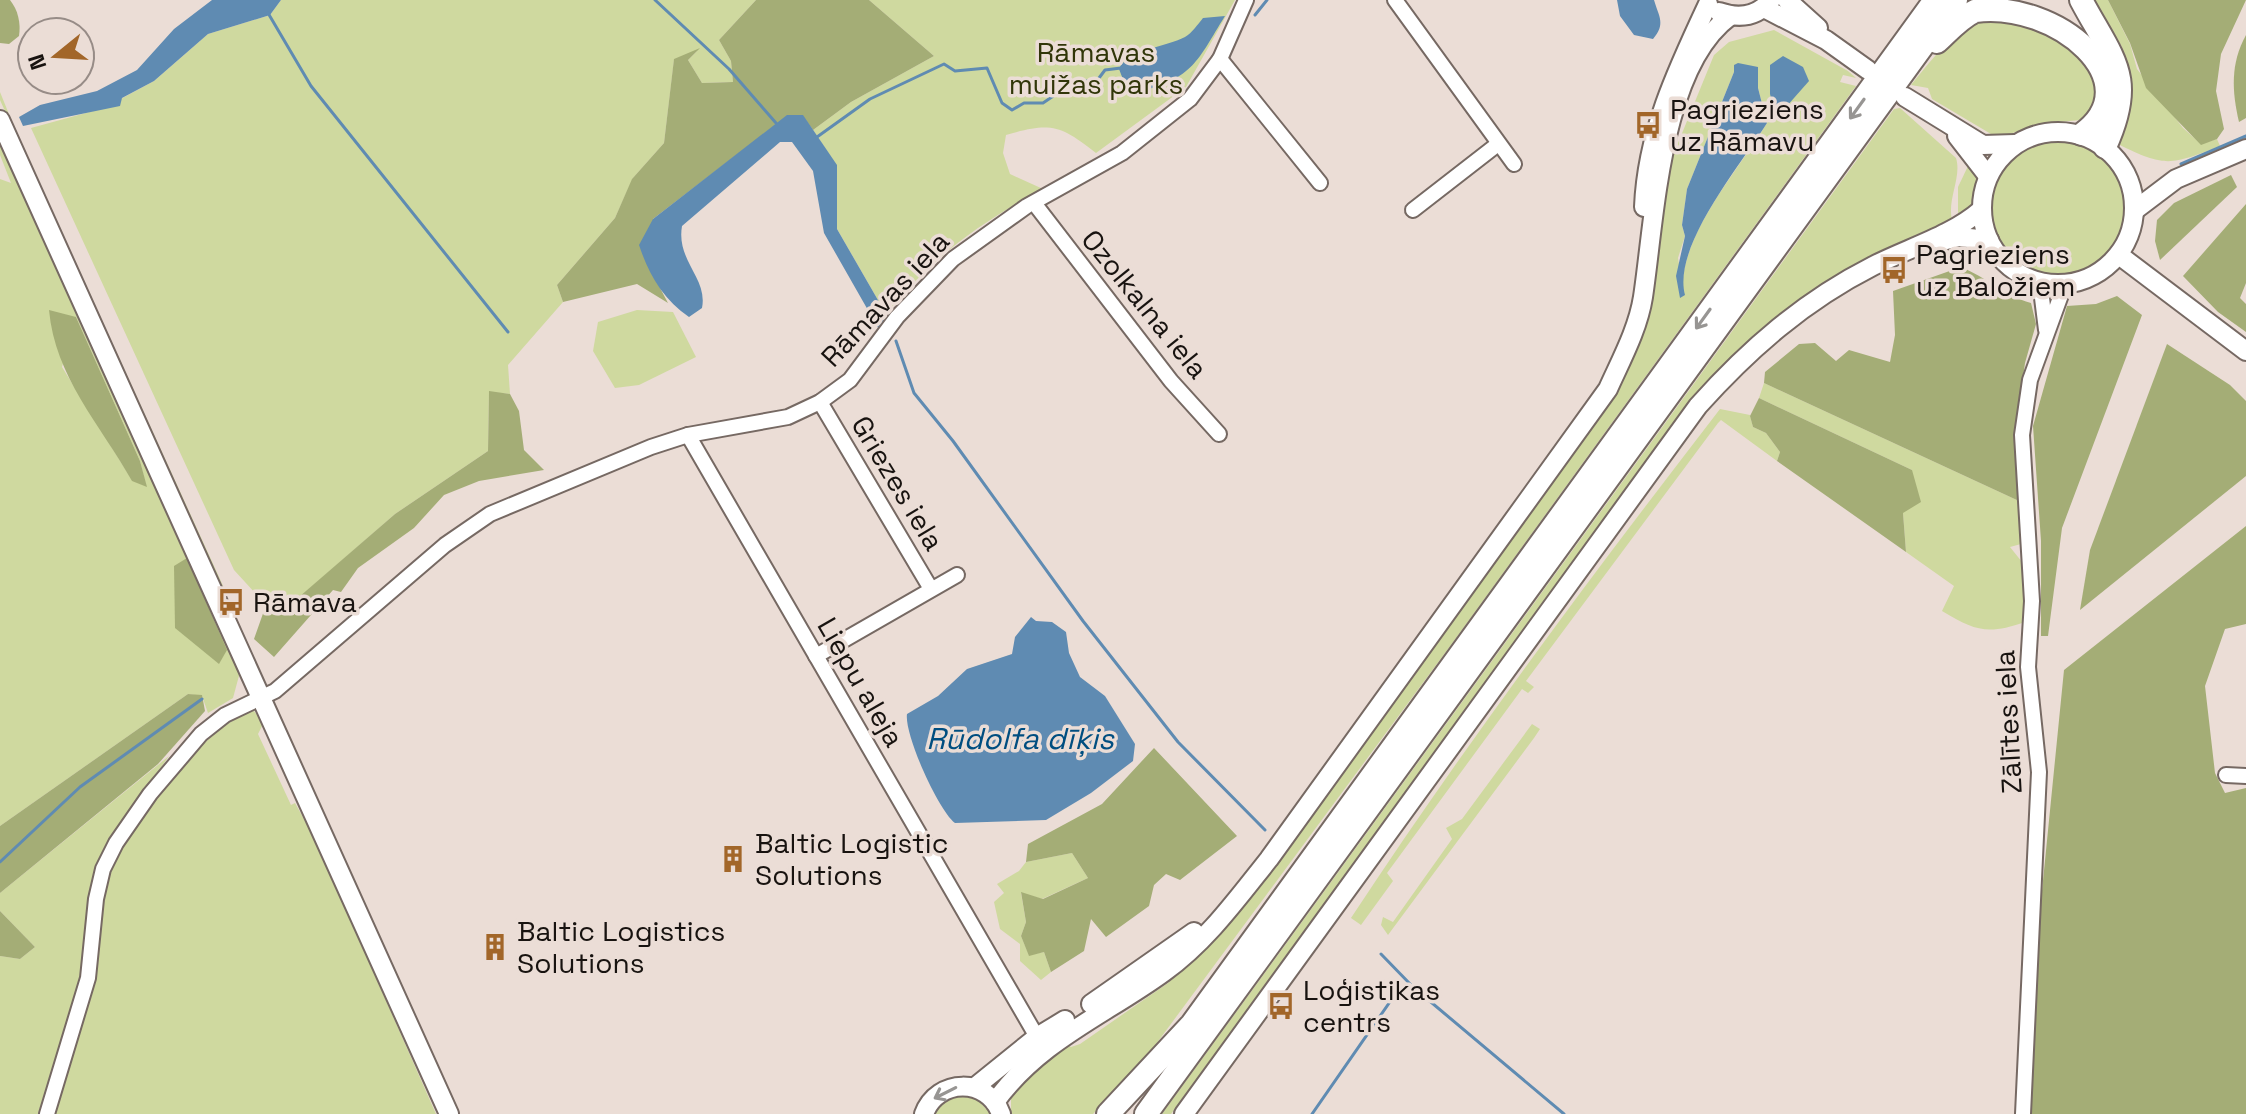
<svg xmlns="http://www.w3.org/2000/svg" width="2246" height="1114" viewBox="0 0 2246 1114" font-family="'Space Grotesk',sans-serif">
<rect width="100%" height="100%" fill="#ebddd6"/>
<g fill="#cfd99f" fill-rule="evenodd">
<path d="M281,0H756L719,40L731,61L733,82L702,83L688,60L697,51L674,60L664,143L633,178L615,218L557,285L563,302L508,365L510,394L489,392L488,451L395,514L284,611L266,605L234,570L31,128L104,108L154,81L208,34L270,15Z"/>
<path d="M869,0H1235L1186,87L1096,153C1060,125 1051,122 1006,135L1003,153L1010,174L1043,189C976,225 935,255 886,314L837,229V166L813,130L851,102L934,56Z"/>
<path d="M2094,0H2108L2130,44L2137,69L2183,128L2201,144L2217,139L2220,146C2171,165 2166,168 2118,144L2127,90L2122,47Z"/>
<path d="M2002,11L2086,49L2097,97L2087,116L2080,120L2039,124L1992,140L1991,134L1932,99L1928,88L1911,85C1944,45 1952,31 2002,11Z"/>
<path d="M1774,30L1848,71L1856,78L1843,75L1840,82L1856,86L1451,645L1145,1059L1093,1114H1011V1091L1062,1042L1071,1047L1080,1044L1168,983L1186,963L1608,403L1667,170L1714,55L1729,42ZM1758,67V88L1767,123C1737,172 1688,225 1682,283L1678,258L1685,236L1682,225L1687,189L1734,72Z"/>
<path d="M0,92L19,139L225,590L202,550L0,100Z"/>
<path d="M1900,108L1956,158C1962,177 1947,199 1952,220C1840,264 1747,328 1673,423L1171,1114H1162L1894,109Z"/>
<path d="M0,139L240,672L233,698L208,713L202,696L188,694L0,826V179L11,183L0,155ZM76,317L140,461L146,486L132,480L62,367Z"/>
<circle cx="2059" cy="208" r="68"/>
<path d="M1969,164L1978,173C1978,193 1973,207 1958,221V187Z"/>
<path d="M637,310L673,312L696,357L639,385L615,388L593,351L598,322Z"/>
<path d="M1764,383L2019,501L2021,544L2010,547L2022,562L2025,622C1988,635 1975,631 1942,611L1954,586L1906,552L1903,513L1912,470L1759,398Z"/>
<path d="M1720,409L1750,415L1753,427L1766,433L1780,452L1777,461L1721,420L1718,423L1526,681L1534,687L1528,693L1522,689L1387,873L1393,881L1361,925L1351,918C1466,743 1592,575 1720,409Z"/>
<path d="M252,709L264,722L258,734L291,805L295,803L314,837L436,1114H52C67,1068 85,1021 96,974C103,946 97,916 103,889C117,831 199,734 252,709Z"/>
<path d="M1532,724L1540,729L1534,738L1388,935L1381,925L1383,917L1393,922L1452,839L1446,828L1462,819Z"/>
<path d="M169,756L100,857L88,900L84,966L38,1114H0V956L20,959L35,947L0,911V893Z"/>
<path d="M1072,853L1088,878L1042,899L1021,893L1026,922L1021,936L1029,955L1044,952L1051,972L1041,980L1020,961V944L1000,929L994,902L1004,893L997,884L1019,871L1026,862Z"/>
<path d="M963,1095L977,1099L991,1114H933L943,1102Z"/>
</g>
<g fill="#a4ad76">
<path d="M0,0H10C18,10 21,23 19,36L9,44L0,43Z"/>
<path d="M756,0H869L934,56L851,102L813,130L802,115L787,116L653,219L660,288L668,303L637,284L563,302L557,285L615,218L632,179L664,143L674,59L700,48L688,60L702,83L733,82L731,61L719,40Z"/>
<path d="M2108,0H2246L2221,54L2216,91L2224,129L2217,139L2201,145L2146,88L2130,43Z"/>
<path d="M2246,35V118L2239,122C2232,92 2230,64 2246,35Z"/>
<path d="M2231,175L2237,187L2160,260L2155,241L2157,220L2174,203Z"/>
<path d="M2246,204V283L2240,298L2246,304V332L2218,312L2183,276Z"/>
<path d="M1961,267C1986,277 2004,296 2031,303L2036,324L2025,363L2015,436L2019,501L1764,383L1765,372L1799,344L1815,343L1836,361L1849,350L1890,362L1895,335L1893,291Z"/>
<path d="M2117,296L2142,315L2062,528L2048,636H2041V541L2033,426L2067,306L2096,304Z"/>
<path d="M49,310L76,317L140,461L147,487L132,481C100,424 55,377 49,310Z"/>
<path d="M2167,344L2230,385L2246,401V476L2080,610L2090,550Z"/>
<path d="M489,391L510,394L519,411L524,450L544,470L479,481L444,495L414,528L358,568L341,592L333,590L274,657L254,639L266,605L284,610L395,514L488,451Z"/>
<path d="M1759,398L1912,470L1921,502L1903,513L1906,552L1777,461L1780,452L1766,433L1753,427L1750,416Z"/>
<path d="M2246,526V624L2225,629L2205,686L2215,773L2225,793L2246,788V1114H2028L2034,971L2064,670Z"/>
<path d="M187,558L227,650L219,664L175,628L174,566Z"/>
<path d="M188,694L202,695L205,711L158,764L0,893V826Z"/>
<path d="M1154,748L1237,836L1180,880L1166,874L1154,885L1149,906L1106,937L1091,919L1084,951L1051,972L1044,952L1029,956L1021,936L1026,922L1021,892L1043,899L1088,878L1072,853L1026,862L1028,844L1102,804Z"/>
<path d="M0,911L35,947L20,959L0,956Z"/>
</g>
<g fill="#5f8bb2">
<path d="M212,0H281L270,15L208,34L154,81L122,98L120,106L23,126L19,117L40,105L97,91L137,70L174,29Z"/>
<path d="M1617,0H1654C1659,17 1666,24 1653,39L1634,35L1620,16Z"/>
<path d="M1225,16C1197,61 1194,78 1138,92L1124,82L1119,69C1127,50 1166,47 1185,37C1192,33 1198,24 1203,18Z"/>
<path d="M1783,56L1803,67L1809,81L1779,115L1775,114L1770,94V65Z"/>
<path d="M1738,63L1758,67V88L1767,123C1741,165 1672,246 1685,295L1680,298L1676,276L1685,236L1682,225L1687,189L1734,72V65Z"/>
<path d="M787,115H803L837,165V229L886,314L887,327L881,333L824,233L813,171L792,142H780L682,226C676,261 708,278 702,308L689,317C663,299 649,275 639,245L653,219Z"/>
<path d="M1031,617L1036,621L1052,622L1066,632L1069,653L1080,677L1105,696L1135,744L1133,761L1091,793L1046,820L955,823C938,810 904,734 907,714L938,696L967,669L1012,654L1015,637Z"/>
</g>
<g fill="none" stroke-linecap="round" stroke-linejoin="round">
<g stroke="#5f8bb2" stroke-width="3">
<path d="M655,0L729,69L776,123"/>
<path d="M268,13L311,86L508,332"/>
<path d="M1255,15L1267,0"/>
<path d="M817,137L870,99L944,64L955,71L987,68L1002,103L1012,110L1024,103H1043L1077,80L1096,82L1105,70L1121,68"/>
<path d="M2181,164L2246,136"/>
<path d="M896,341L914,393L953,441L1083,621L1178,742L1265,830"/>
<path d="M0,862L80,787L202,699"/>
<path d="M1381,954L1413,987L1564,1114"/>
<path d="M1312,1114L1394,996"/>
</g>
<g stroke="#766963" stroke-width="18">
<g id="minor">
<path d="M1395,0L1514,164"/>
<path d="M1220,59L1320,183"/>
<path d="M1034,203L1171,381L1219,434"/>
<path d="M1413,210L1498,144"/>
<path d="M2040,282L2046,330"/>
<path d="M820,402L931,589"/>
<path d="M688,435L1037,1037"/>
<path d="M816,656L957,575"/>
<path d="M2226,775L2246,776"/>
<path d="M47,1114L88,978L96,899L103,869L116,843L150,794L201,734L225,715L275,691L445,545L490,514L651,447L688,435L788,417L820,402L850,380L897,317L953,259L1027,206L1122,153L1190,99L1220,59L1246,0"/>
<path d="M2023,1114L2039,772L2028,667L2032,601L2022,435L2030,380L2065,284"/>
</g>
</g>
<g stroke="#766963" stroke-width="22">
<g id="major">
<path d="M1787,0L1818,28"/>
<path d="M1764,8L1826,40L1868,70"/>
<path d="M1719,12C1739,19 1757,17 1771,0"/>
<path d="M1905,97L1983,145L2015,144"/>
<path d="M0,120L449,1114"/>
<circle cx="2058" cy="208" r="76"/>
<path d="M1957,136L1988,176"/>
<path d="M1644,207C1647,133 1677,70 1708,4"/>
<path d="M2135,210L2176,179L2246,149"/>
<path d="M1942,241L1959,237L1989,240"/>
<path d="M2119,255L2246,351"/>
<path d="M1091,1004L1194,932"/>
<path d="M975,1087L1037,1037L1065,1020"/>
<path d="M995,1102C1040,1040 1105,1015 1164,972C1206,942 1237,899 1269,859L1608,389C1621,360 1638,329 1643,297C1655,218 1660,67 1730,16"/>
<path d="M924,1114C937,1078 988,1077 1001,1114"/>
<path d="M1184,1114L1698,406C1749,349 1804,301 1873,266C1908,248 1951,236 1981,210"/>
</g>
</g>
<g stroke="#766963" stroke-width="26">
<g id="highway">
<path d="M2081,0C2113,60 2137,77 2105,147"/>
<path d="M1937,42C1949,31 1960,18 1975,11C2057,0 2153,82 2082,134"/>
<path d="M1108,1114L1192,1024L1935,0"/>
<path d="M1146,1114L1956,0"/>
</g>
</g>
<use href="#minor" stroke="#fff" stroke-width="14"/>
<use href="#major" stroke="#fff" stroke-width="18"/>
<use href="#highway" stroke="#fff" stroke-width="22"/>
</g>
<defs><path id="oneway-shaft" d="M-6 0H5M1.5-3L5.5 0L1.5 3" fill="none" stroke-width="1.6" stroke-linecap="round" stroke-linejoin="round" transform="scale(2)"/></defs>
<g stroke="#979593">
<use href="#oneway-shaft" transform="translate(1857 109) rotate(126)"/>
<use href="#oneway-shaft" transform="translate(1703 319) rotate(126)"/>
<use href="#oneway-shaft" transform="translate(945 1093) rotate(153)"/>
</g>
<defs>
<g id="bus-bare" transform="scale(2.16)"><path d="M-5-6H5V4H4V6H2V4H-2V6H-4V4H-5ZM-3.5-4V0h7V-4ZM-3.5 1.2v1.5H-2V1.2ZM2 1.2v1.5H3.5V1.2Z" fill="#a26629" stroke="#ebddd6" stroke-width="2.5" paint-order="stroke"/></g>
<g id="building-bare" transform="scale(2.16)"><path d="M-4-6H4V6H1V3H-1V6H-4ZM-2.5-4.3h1.7v1.8h-1.7ZM.8-4.3h1.7v1.8H.8ZM-2.5-1h1.7V.8h-1.7ZM.8-1h1.7V.8H.8Z" fill="#a26629" stroke="#ebddd6" stroke-width="2.5" paint-order="stroke"/></g>
</defs>
<g fill-rule="evenodd">
<use href="#bus-bare" x="1648" y="125"/>
<use href="#bus-bare" x="1894" y="270"/>
<use href="#bus-bare" x="231" y="602"/>
<use href="#building-bare" x="733" y="859"/>
<use href="#building-bare" x="495" y="947"/>
<use href="#bus-bare" x="1281" y="1006"/>
</g>
<g text-anchor="middle" stroke-width="7" stroke-linejoin="round" paint-order="stroke">
<g font-size="28" fill="#313609" stroke="#ebddd6">
<text x="1096" y="62">Rāmavas<tspan x="1096" dy="32">muižas parks</tspan></text>
</g>
<g font-size="28" fill="#181310" stroke="#ebddd6" text-anchor="start">
<text x="1670" y="119">Pagrieziens<tspan x="1670" dy="32">uz Rāmavu</tspan></text>
<text x="1916" y="264">Pagrieziens<tspan x="1916" dy="32">uz Baložiem</tspan></text>
<text x="253" y="612">Rāmava</text>
<text x="755" y="853">Baltic Logistic<tspan x="755" dy="32">Solutions</tspan></text>
<text x="517" y="941">Baltic Logistics<tspan x="517" dy="32">Solutions</tspan></text>
<text x="1303" y="1000">Loģistikas<tspan x="1303" dy="32">centrs</tspan></text>
</g>
<g font-size="28" fill="#181310" stroke="#ebddd6">
<text transform="translate(885 299) rotate(-47)" y="10">Rāmavas iela</text>
<text transform="translate(1145 304) rotate(51)" y="10">Ozolkalna iela</text>
<text transform="translate(898 483) rotate(59)" y="10">Griezes iela</text>
<text transform="translate(861 682) rotate(60)" y="10">Liepu aleja</text>
<text transform="translate(2008 722) rotate(-93)" y="10">Zālītes iela</text>
</g>
<g font-size="30" font-style="italic" fill="#004e80" stroke="#ebddd6">
<text x="1020" y="749">Rūdolfa dīķis</text>
</g>
</g>
<g transform="translate(56 56) rotate(252)"><circle r="38" fill="#ebddd6" stroke="#978c87" stroke-width="2"/>
<path d="M0-6L14 30L0 20L-14 30Z" fill="#a26629"/>
<text y="-12" font-size="22" font-weight="bold" text-anchor="middle" fill="#181310">N</text>
</g>
</svg>
